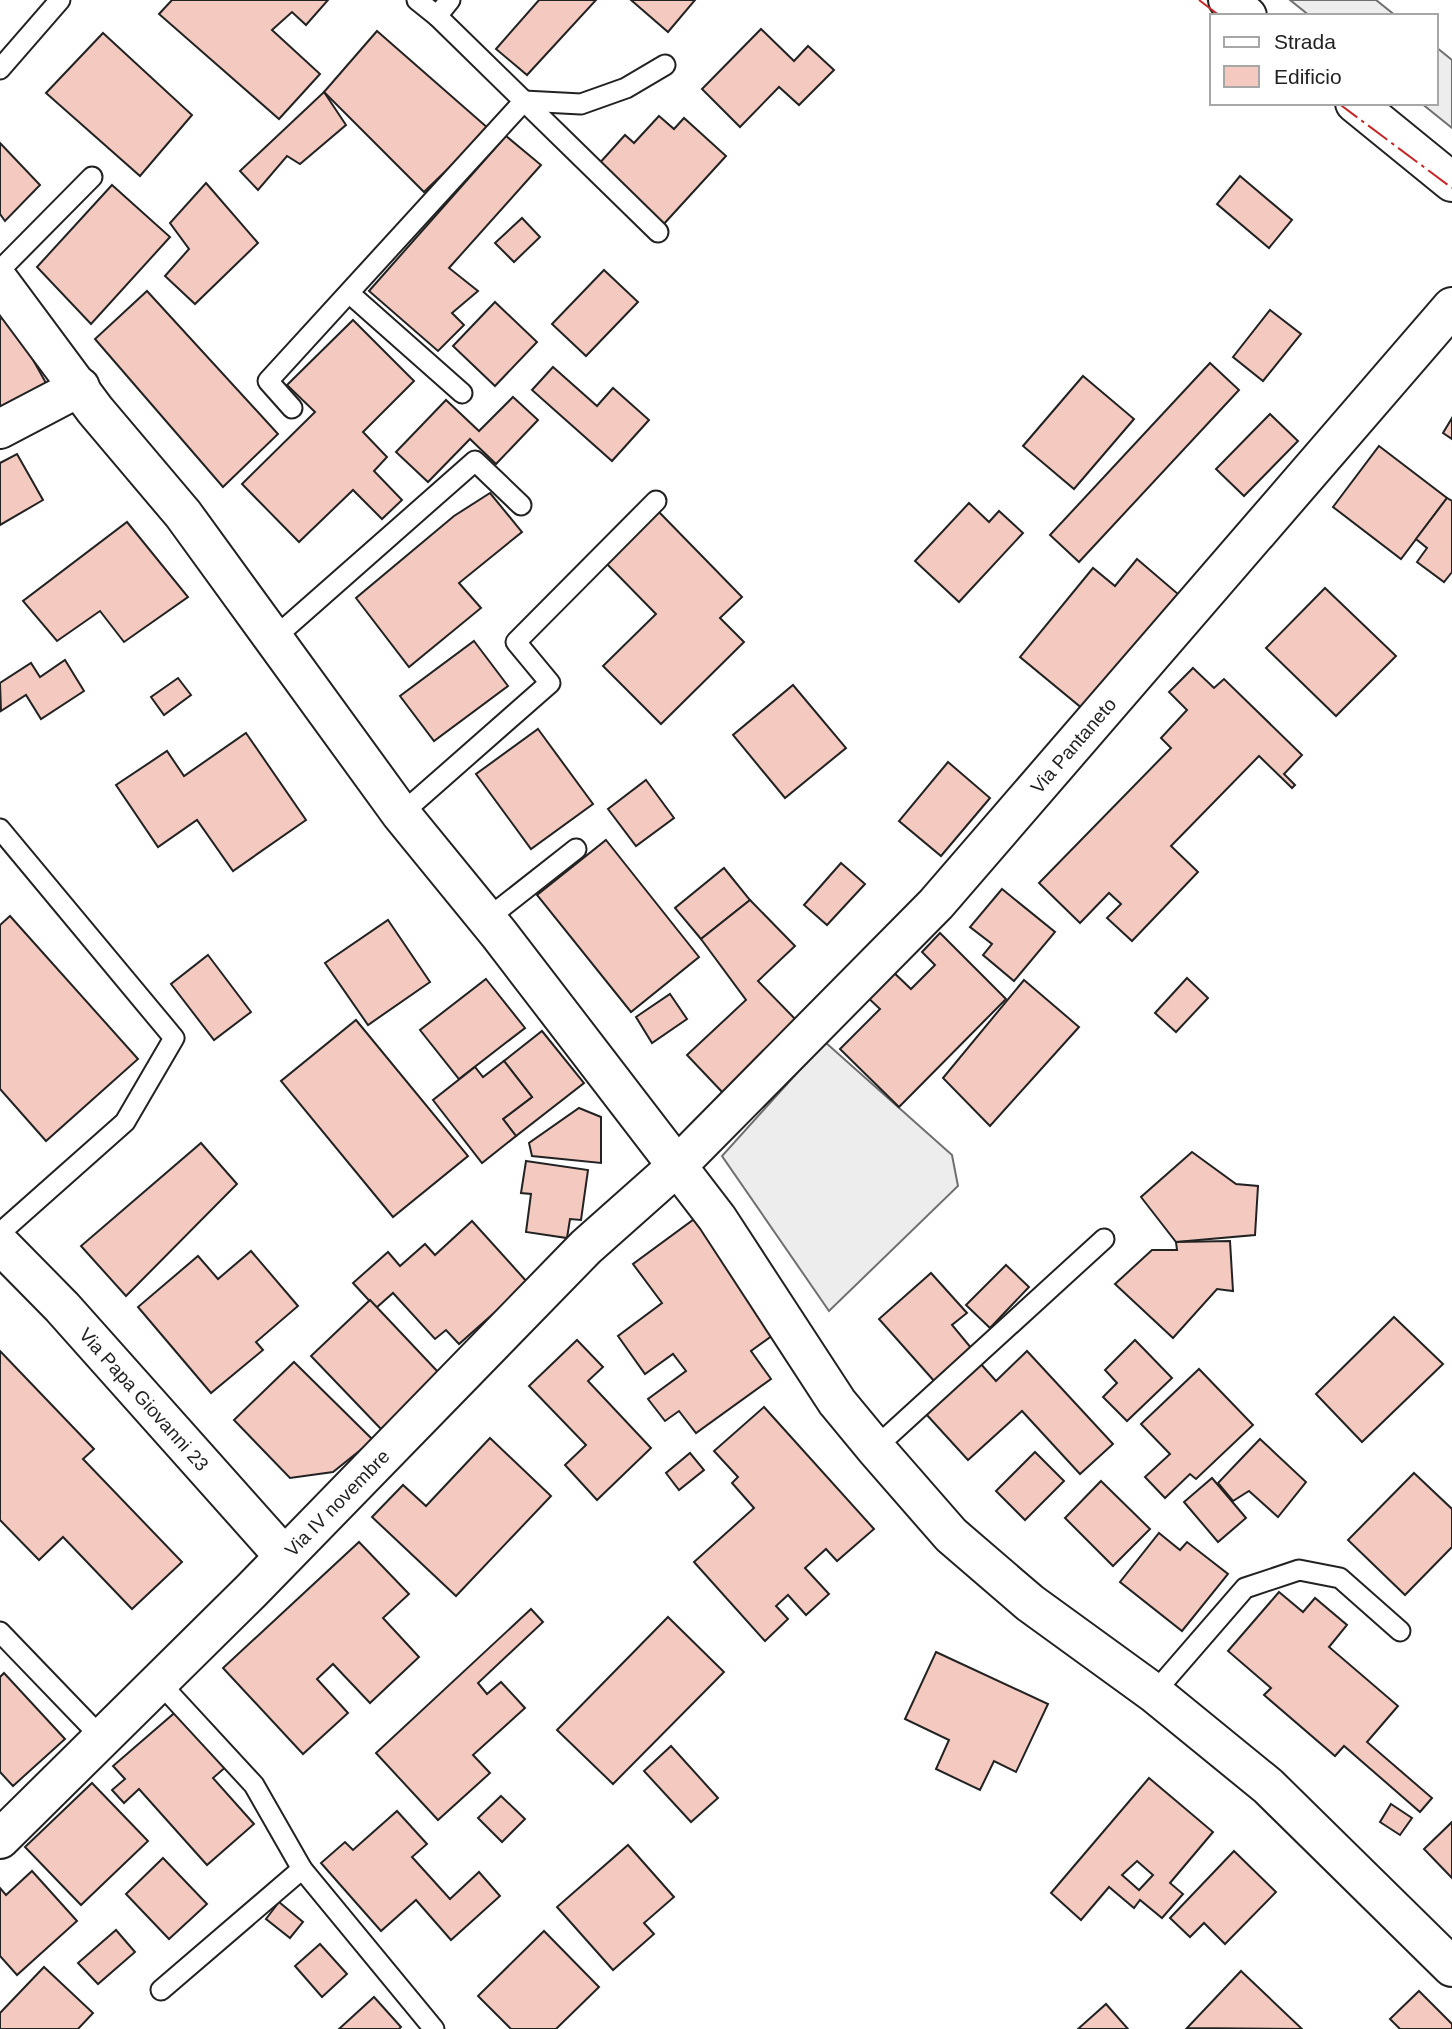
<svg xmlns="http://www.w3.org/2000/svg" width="1452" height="2029" viewBox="0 0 1452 2029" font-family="Helvetica,sans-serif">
<rect width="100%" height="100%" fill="#fff"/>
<g fill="#ededed" stroke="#6f6f6f" stroke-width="2">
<path d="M1290,0H1376L1396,16H1310Z"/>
<path d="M1436,47L1452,60V128L1421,103H1436Z"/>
<path d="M825,1042L952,1155L958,1186L829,1311L722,1156Z"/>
</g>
<g fill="#f3c9c0" stroke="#222" stroke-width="2" fill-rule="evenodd">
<path d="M172,0H328L306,25L292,12L272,30L320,74L279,119L159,14Z"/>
<path d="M539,0H596L527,75L496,49Z"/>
<path d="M631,0H695L668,32Z"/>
<path d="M761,29L794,61L808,46L834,70L799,105L779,87L740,127L702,89Z"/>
<path d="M377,31L489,129L424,192L324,92Z"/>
<path d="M103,33L192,115L140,176L46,93Z"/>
<path d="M324,92L346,125L300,164L287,156L258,190L240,171Z"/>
<path d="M659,116L674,129L684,118L726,156L662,226L597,166L625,135L634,143Z"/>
<path d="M506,136L541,165L449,268L478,291L452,313L464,325L438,351L369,291Z"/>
<path d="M0,143L40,185L5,221L0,214Z"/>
<path d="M1240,176L1292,220L1269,248L1217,204Z"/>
<path d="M206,183L258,243L195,304L165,276L189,249L170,223Z"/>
<path d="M112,185L170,237L91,324L37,267Z"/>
<path d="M522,218L540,237L514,262L495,243Z"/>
<path d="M604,270L638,302L586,356L552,324Z"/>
<path d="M147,291L278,434L223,487L95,339Z"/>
<path d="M495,302L537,342L495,386L453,346Z"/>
<path d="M1270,310L1301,334L1263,381L1233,357Z"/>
<path d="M8,315L46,383L0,408V319Z"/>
<path d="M353,320L414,381L363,432L387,457L374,471L402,500L382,519L353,490L299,542L242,484L315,412L287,385Z"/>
<path d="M1210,363L1239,390L1079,562L1050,535Z"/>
<path d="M553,367L597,406L613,388L649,420L612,461L532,390Z"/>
<path d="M1083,376L1134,419L1074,489L1023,446Z"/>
<path d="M513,397L538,420L496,464L470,439L428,482L396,452L446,400L479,431Z"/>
<path d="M1270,414L1298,441L1244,496L1216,469Z"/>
<path d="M1452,418V439L1443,433Z"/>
<path d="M1379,446L1447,498L1401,559L1333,507Z"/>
<path d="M17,454L43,500L0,525V463Z"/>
<path d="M490,493L522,532L459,583L481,608L409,667L356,598L454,516Z"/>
<path d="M1447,498L1452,501V572L1444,582L1417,562L1427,548L1416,539Z"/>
<path d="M969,503L989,522L999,511L1023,533L959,602L915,561Z"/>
<path d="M658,511L742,597L720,618L744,642L661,724L603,666L656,614L606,563Z"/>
<path d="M127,522L188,597L124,642L100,611L57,641L23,601Z"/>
<path d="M1137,559L1178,594L1083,709L1020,657L1093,568L1115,586Z"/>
<path d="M1325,588L1396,656L1336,716L1266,648Z"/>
<path d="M474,641L508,686L434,741L400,696Z"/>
<path d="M65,660L84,691L41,719L26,695L1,711L0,683L31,663L40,677Z"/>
<path d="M1193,668L1214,688L1224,679L1302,755L1284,774L1295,785L1292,788L1259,756L1171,846L1198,872L1132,941L1107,918L1121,904L1109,893L1080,923L1039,883L1171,748L1161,738L1187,710L1169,692Z"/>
<path d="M178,678L191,695L164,715L151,697Z"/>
<path d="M793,685L846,748L785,798L733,735Z"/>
<path d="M538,729L593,804L531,849L476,774Z"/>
<path d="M246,733L306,820L233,871L197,820L158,847L116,785L167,751L184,776Z"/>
<path d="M948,762L990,798L941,856L899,821Z"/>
<path d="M646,780L674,818L636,846L608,809Z"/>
<path d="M606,840L699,957L631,1012L537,895Z"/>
<path d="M841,863L865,884L827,925L804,905Z"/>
<path d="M724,868L750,900L701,939L675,908Z"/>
<path d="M1002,889L1055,932L1014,981L983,955L992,944L970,927Z"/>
<path d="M750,900L795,946L758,981L800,1024L725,1095L687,1055L746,1000L701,939Z"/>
<path d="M10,916L138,1059L46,1141L0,1089V925Z"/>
<path d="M388,920L430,982L368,1025L325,963Z"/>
<path d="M940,933L1006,999L899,1107L840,1049L880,1009L864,994L889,968L911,989L935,965L922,952Z"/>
<path d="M208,955L251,1012L214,1040L171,984Z"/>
<path d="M1187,978L1208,998L1176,1032L1155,1013Z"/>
<path d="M486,979L525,1028L459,1079L420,1030Z"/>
<path d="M1024,980L1079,1027L990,1126L943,1078Z"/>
<path d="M670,994L687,1019L652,1043L636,1017Z"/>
<path d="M356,1020L468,1156L393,1217L281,1081Z"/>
<path d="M542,1031L584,1083L516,1136L503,1119L532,1097L504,1061Z"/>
<path d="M504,1061L532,1097L503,1119L516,1136L482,1163L433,1100L475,1067L483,1077Z"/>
<path d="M579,1108L601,1117V1163L532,1156L529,1143Z"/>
<path d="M201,1143L237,1184L126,1296L81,1246Z"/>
<path d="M1192,1152L1236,1184L1258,1186L1255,1235L1176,1242L1141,1197Z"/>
<path d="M526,1161L588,1170L581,1220L570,1219L567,1238L526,1232L531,1194L521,1193Z"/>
<path d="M697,1217L780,1330L751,1351L771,1379L696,1433L679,1411L665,1421L648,1399L686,1371L673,1354L645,1374L618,1336L662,1303L633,1264Z"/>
<path d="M472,1221L528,1283L459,1344L446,1330L435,1339L393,1293L376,1308L353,1283L388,1252L400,1266L425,1244L435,1255Z"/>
<path d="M1230,1241L1233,1291L1217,1289L1173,1338L1115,1284L1152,1250H1177L1176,1242Z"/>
<path d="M251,1251L298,1306L256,1342L263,1350L211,1393L138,1307L198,1256L218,1279Z"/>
<path d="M1006,1265L1029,1287L990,1328L966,1305Z"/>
<path d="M931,1273L967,1313L952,1325L972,1349L935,1382L879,1319Z"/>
<path d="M370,1300L439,1373L381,1429L311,1356Z"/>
<path d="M1394,1317L1443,1364L1362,1442L1316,1394Z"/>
<path d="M577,1340L603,1367L588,1381L651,1448L597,1500L565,1465L586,1445L529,1386Z"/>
<path d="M1135,1340L1172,1378L1127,1421L1103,1397L1117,1383L1105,1370Z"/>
<path d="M0,1351L94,1449L83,1459L182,1562L132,1609L63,1537L39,1560L0,1520Z"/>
<path d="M1027,1351L1113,1444L1080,1474L1022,1411L968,1460L926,1414L980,1363L996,1381Z"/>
<path d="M294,1362L373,1440L333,1472L290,1478L234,1420Z"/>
<path d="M1199,1369L1253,1425L1196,1479L1190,1474L1165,1498L1145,1477L1170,1454L1141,1424Z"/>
<path d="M764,1407L874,1529L837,1561L826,1549L805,1568L829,1594L806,1615L788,1595L776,1606L788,1619L765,1641L694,1562L754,1508L732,1483L738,1477L714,1451Z"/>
<path d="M490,1438L551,1496L456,1596L372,1517L403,1485L426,1506Z"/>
<path d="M1260,1439L1306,1482L1278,1517L1249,1491L1233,1501L1218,1483Z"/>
<path d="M1035,1452L1064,1481L1025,1520L996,1491Z"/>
<path d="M690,1453L704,1470L679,1490L666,1473Z"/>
<path d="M1414,1473L1452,1509V1547L1405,1595L1348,1540Z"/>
<path d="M1212,1478L1246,1518L1218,1542L1184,1502Z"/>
<path d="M1101,1481L1150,1529L1113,1566L1065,1518Z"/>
<path d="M1159,1533L1180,1550L1187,1542L1228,1574L1182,1631L1120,1582Z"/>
<path d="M359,1542L409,1594L383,1618L419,1657L370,1703L333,1664L317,1679L348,1713L303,1754L223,1668Z"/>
<path d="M1279,1592L1303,1612L1315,1598L1347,1625L1329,1647L1398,1706L1367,1742L1432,1798L1420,1812L1344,1746L1335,1756L1264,1695L1271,1688L1228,1651Z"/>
<path d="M531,1609L543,1622L478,1683L487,1694L501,1682L525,1708L473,1755L490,1773L438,1820L376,1753Z"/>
<path d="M668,1617L724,1672L613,1784L557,1730Z"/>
<path d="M936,1652L1048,1704L1016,1772L994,1761L980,1790L936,1769L949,1740L905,1719Z"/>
<path d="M4,1673L65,1739L13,1786L0,1772V1677Z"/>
<path d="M179,1709L228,1765L213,1778L254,1824L207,1865L139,1789L124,1803L112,1790L125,1779L113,1766Z"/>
<path d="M671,1746L718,1798L691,1822L644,1771Z"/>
<path d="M1149,1778L1213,1832L1170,1883L1183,1894L1162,1918L1140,1900L1134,1908L1109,1887L1081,1920L1051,1893ZM1137,1861L1153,1875L1139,1890L1122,1875Z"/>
<path d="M92,1783L148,1841L81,1905L25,1847Z"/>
<path d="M501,1796L525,1819L502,1842L478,1818Z"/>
<path d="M1391,1804L1412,1818L1400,1835L1380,1822Z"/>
<path d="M397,1811L427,1844L412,1857L450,1899L479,1872L500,1896L451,1940L416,1900L381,1931L321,1863L345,1842L353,1850Z"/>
<path d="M1452,1822V1878L1424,1849Z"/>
<path d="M628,1845L674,1897L644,1923L654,1934L613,1970L557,1907Z"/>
<path d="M1234,1851L1276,1892L1225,1944L1204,1923L1190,1937L1170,1918Z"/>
<path d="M163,1858L207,1904L169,1939L126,1894Z"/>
<path d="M32,1871L77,1921L17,1975L0,1956V1888L6,1895Z"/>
<path d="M279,1902L303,1922L290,1938L266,1919Z"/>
<path d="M116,1930L135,1952L98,1984L78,1963Z"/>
<path d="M544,1931L599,1987L556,2029H511L478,1996Z"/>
<path d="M320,1944L347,1974L322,1997L295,1966Z"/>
<path d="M44,1967L93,2013L78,2029H0V2013Z"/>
<path d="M1241,1971L1302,2029L1187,2028Z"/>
<path d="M1419,1991L1452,2024V2029H1400L1390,2019Z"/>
<path d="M374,1997L401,2027L399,2029H339Z"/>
<path d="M1106,2004L1128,2029H1078Z"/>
</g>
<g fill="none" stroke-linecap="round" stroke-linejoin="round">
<g stroke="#222" stroke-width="23">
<g id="service">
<path d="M417,0L437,16L450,0"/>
<path d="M437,16L658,232"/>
<path d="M0,69L60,0"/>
<path d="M0,270L92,177"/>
<path d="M349,293L462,393"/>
<path d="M292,408L268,381L524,101L581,104L626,88L665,65"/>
<path d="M273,639L475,461L521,505"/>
<path d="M401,814L550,683L516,642L656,501"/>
<path d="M0,829L174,1038L125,1122L0,1233"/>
<path d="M487,919L576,849"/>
<path d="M875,1448L1104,1239"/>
<path d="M0,1632L102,1738"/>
<path d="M158,1681L254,1785L302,1869L434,2029"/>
<path d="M1154,1693L1245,1588L1299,1570L1340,1578L1400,1631"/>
<path d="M161,1990L302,1869"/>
</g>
</g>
<g stroke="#222" stroke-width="42">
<g id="minor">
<path d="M1228,0L1247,16"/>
<path d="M1355,103L1452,182"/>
<path d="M0,429L80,387"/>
<path id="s1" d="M0,1244L62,1307L284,1556"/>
<path id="s2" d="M0,1839L251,1591L586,1247L676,1167L936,904L1452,307"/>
</g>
</g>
<g stroke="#222" stroke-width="42">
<path id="primary" d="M0,282L95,410L183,514L401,814L499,934L717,1218L837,1402L875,1448L951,1535L1030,1603L1154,1693L1268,1786L1452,1967"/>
</g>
<use href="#service" stroke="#fff" stroke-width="19"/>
<use href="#minor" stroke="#fff" stroke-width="38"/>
<use href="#primary" stroke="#fff" stroke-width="38"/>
<g stroke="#c62828" stroke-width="2" stroke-dasharray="24 5 3.5 5" stroke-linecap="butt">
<path d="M1199,0L1220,16"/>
<path d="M1338,103L1452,188"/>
</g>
</g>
<g text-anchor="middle" stroke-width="5" stroke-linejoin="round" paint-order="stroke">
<g font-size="19" fill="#222" stroke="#fff">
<text dy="7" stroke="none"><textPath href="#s2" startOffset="1533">Via Pantaneto</textPath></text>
<text dy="7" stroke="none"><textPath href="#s1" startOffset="212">Via Papa Giovanni 23</textPath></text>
<text dy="7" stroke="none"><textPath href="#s2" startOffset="476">Via IV novembre</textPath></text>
</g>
</g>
<rect x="1210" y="14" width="228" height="91" fill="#ffffff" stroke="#a7a7a7" stroke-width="2"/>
<rect x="1224" y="37" width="35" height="10" fill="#ffffff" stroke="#a7a7a7" stroke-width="2"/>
<text x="1274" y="49" font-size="21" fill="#222222">Strada</text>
<rect x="1224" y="66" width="35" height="21" fill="#f3c9c0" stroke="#a7a7a7" stroke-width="2"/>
<text x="1274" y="84" font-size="21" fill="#222222">Edificio</text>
</svg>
